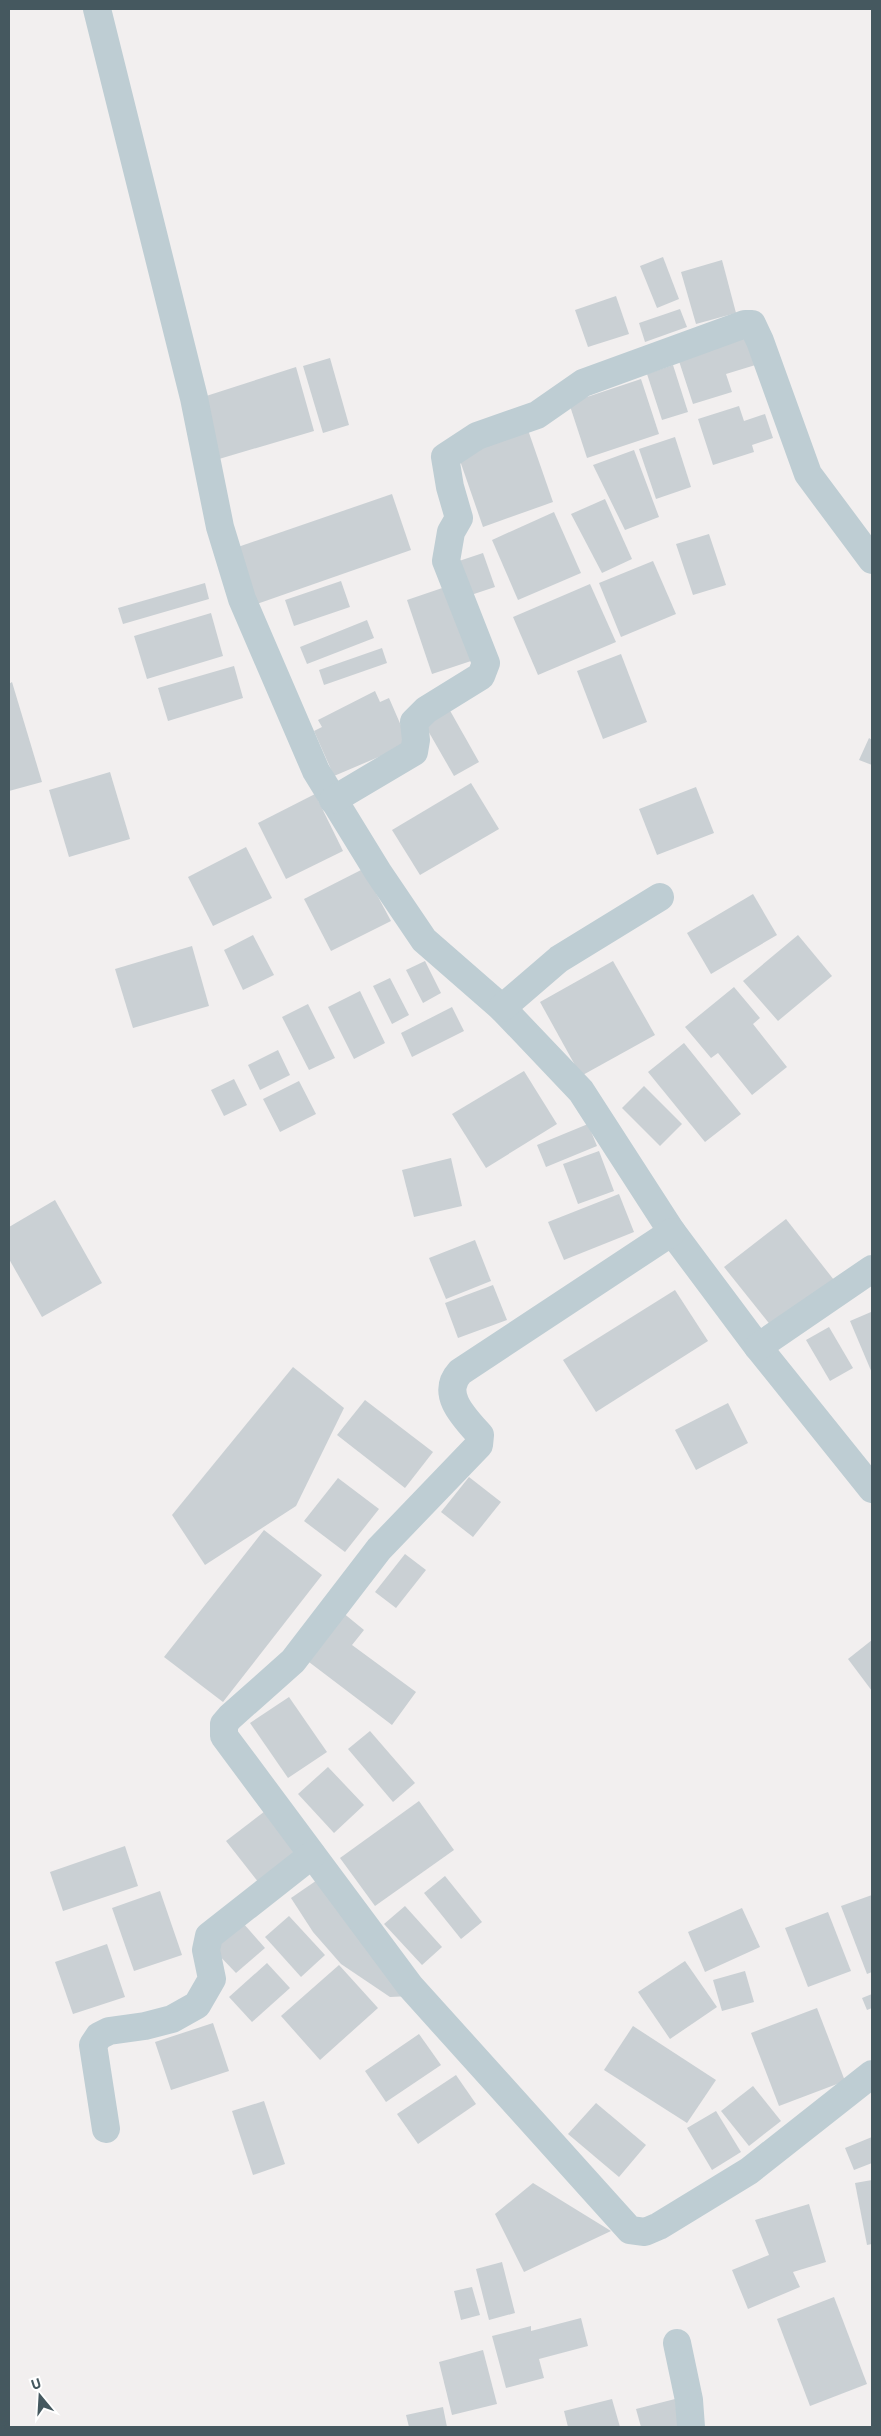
<svg xmlns="http://www.w3.org/2000/svg" width="881" height="2436" viewBox="0 0 881 2436" font-family="'IBM Plex Sans',sans-serif">
<rect width="100%" height="100%" fill="#f2efef"/>
<g fill="#cad0d4">
<path d="M663,257L679,299L657,308L640,266Z"/>
<path d="M722,260L736,313L696,324L681,272Z"/>
<path d="M616,296L629,334L588,347L575,310Z"/>
<path d="M680,309L687,327L645,342L639,323Z"/>
<path d="M753,335L762,363L726,374L732,392L693,404L678,358Z"/>
<path d="M330,358L349,425L323,433L303,366Z"/>
<path d="M673,365L688,412L662,420L647,374Z"/>
<path d="M296,367L314,431L219,459L200,398Z"/>
<path d="M641,379L659,434L587,458L569,403Z"/>
<path d="M739,406L744,421L765,414L773,438L752,445L754,452L713,465L698,419Z"/>
<path d="M528,430L553,502L483,527L458,455Z"/>
<path d="M675,437L691,487L656,499L639,449Z"/>
<path d="M634,450L659,517L625,530L593,465Z"/>
<path d="M392,494L411,550L254,605L235,548Z"/>
<path d="M605,499L632,559L602,573L571,514Z"/>
<path d="M554,512L581,573L518,600L492,540Z"/>
<path d="M709,534L726,585L693,595L676,544Z"/>
<path d="M483,553L495,587L462,598L450,564Z"/>
<path d="M653,561L676,614L621,637L599,583Z"/>
<path d="M341,581L350,607L294,626L285,600Z"/>
<path d="M205,583L209,599L123,624L118,608Z"/>
<path d="M454,584L480,658L432,674L407,600Z"/>
<path d="M590,584L616,642L538,675L513,617Z"/>
<path d="M211,613L223,656L147,679L134,636Z"/>
<path d="M367,620L374,638L307,664L300,647Z"/>
<path d="M382,648L387,663L324,685L319,670Z"/>
<path d="M621,654L647,722L603,739L577,671Z"/>
<path d="M234,666L243,698L168,721L158,688Z"/>
<path d="M12,682L42,782L9,791V684Z"/>
<path d="M375,691L380,702L389,698L409,744L334,776L314,731L322,727L318,720Z"/>
<path d="M448,707L479,762L454,776L423,722Z"/>
<path d="M869,738L872,740V765L859,760Z"/>
<path d="M110,772L130,839L69,857L49,790Z"/>
<path d="M471,783L499,829L420,875L392,830Z"/>
<path d="M696,787L714,833L657,855L639,809Z"/>
<path d="M315,794L343,851L286,879L258,823Z"/>
<path d="M246,847L272,898L213,926L188,877Z"/>
<path d="M363,869L391,921L331,951L304,899Z"/>
<path d="M753,894L777,935L711,974L687,933Z"/>
<path d="M253,935L274,975L243,990L224,950Z"/>
<path d="M798,935L832,976L778,1021L743,981Z"/>
<path d="M192,946L209,1006L133,1028L115,969Z"/>
<path d="M425,961L441,993L423,1003L406,970Z"/>
<path d="M613,961L655,1035L581,1076L540,1002Z"/>
<path d="M390,978L409,1015L392,1024L373,986Z"/>
<path d="M734,987L760,1018L753,1024L787,1067L752,1095L718,1053L711,1058L685,1027Z"/>
<path d="M360,991L385,1043L354,1059L328,1007Z"/>
<path d="M308,1004L335,1058L309,1070L282,1017Z"/>
<path d="M452,1007L464,1031L412,1057L401,1033Z"/>
<path d="M684,1043L741,1114L705,1142L648,1072Z"/>
<path d="M278,1050L290,1075L260,1090L248,1065Z"/>
<path d="M524,1071L557,1124L486,1168L452,1114Z"/>
<path d="M234,1079L247,1105L224,1116L211,1090Z"/>
<path d="M299,1081L316,1114L280,1132L263,1099Z"/>
<path d="M644,1086L682,1124L660,1146L622,1108Z"/>
<path d="M588,1124L597,1146L546,1167L537,1145Z"/>
<path d="M599,1151L614,1191L578,1204L563,1164Z"/>
<path d="M451,1158L462,1206L414,1217L402,1170Z"/>
<path d="M619,1194L634,1232L564,1260L548,1222Z"/>
<path d="M55,1200L102,1283L42,1317L9,1259V1227Z"/>
<path d="M786,1219L834,1280L772,1327L724,1267Z"/>
<path d="M475,1240L491,1281L446,1299L429,1258Z"/>
<path d="M493,1285L507,1320L458,1338L445,1303Z"/>
<path d="M675,1290L708,1341L596,1412L563,1360Z"/>
<path d="M871,1312L872,1314V1373L850,1321Z"/>
<path d="M829,1327L853,1368L830,1381L806,1340Z"/>
<path d="M293,1367L344,1408L296,1506L205,1565L172,1515Z"/>
<path d="M365,1400L433,1452L405,1488L337,1435Z"/>
<path d="M728,1403L748,1443L696,1470L675,1430Z"/>
<path d="M469,1477L501,1502L473,1537L441,1512Z"/>
<path d="M338,1478L379,1509L345,1552L304,1521Z"/>
<path d="M264,1530L322,1575L223,1702L164,1657Z"/>
<path d="M405,1554L426,1570L396,1608L375,1592Z"/>
<path d="M342,1612L364,1630L352,1645L416,1692L392,1725L305,1659Z"/>
<path d="M872,1640V1691L848,1659Z"/>
<path d="M289,1697L327,1752L288,1778L250,1723Z"/>
<path d="M370,1731L415,1783L393,1802L348,1749Z"/>
<path d="M328,1767L364,1805L334,1833L298,1794Z"/>
<path d="M419,1801L454,1850L375,1906L340,1858Z"/>
<path d="M269,1808L302,1849L259,1883L226,1841Z"/>
<path d="M125,1846L138,1886L63,1911L50,1872Z"/>
<path d="M323,1876L411,1996L390,1997L341,1964L313,1932L291,1898Z"/>
<path d="M445,1876L482,1922L461,1939L424,1893Z"/>
<path d="M160,1891L182,1955L134,1971L112,1908Z"/>
<path d="M872,1895V1972L867,1974L841,1906Z"/>
<path d="M405,1906L442,1947L422,1965L384,1924Z"/>
<path d="M742,1908L760,1947L705,1972L688,1932Z"/>
<path d="M828,1912L851,1971L808,1987L785,1928Z"/>
<path d="M289,1916L325,1955L301,1977L265,1937Z"/>
<path d="M243,1923L265,1948L236,1973L213,1949Z"/>
<path d="M107,1944L125,1997L73,2014L55,1962Z"/>
<path d="M685,1961L717,2007L670,2039L638,1992Z"/>
<path d="M267,1963L290,1988L252,2022L229,1997Z"/>
<path d="M339,1965L378,2008L320,2060L281,2016Z"/>
<path d="M745,1971L754,2002L722,2011L713,1980Z"/>
<path d="M872,1994V2008L867,2010L862,1998Z"/>
<path d="M817,2008L845,2081L779,2106L751,2033Z"/>
<path d="M213,2023L229,2071L171,2090L155,2042Z"/>
<path d="M633,2026L716,2080L687,2123L604,2070Z"/>
<path d="M419,2034L441,2065L386,2102L365,2071Z"/>
<path d="M456,2075L476,2104L418,2144L397,2114Z"/>
<path d="M753,2086L781,2121L749,2146L721,2111Z"/>
<path d="M264,2101L285,2164L253,2175L232,2111Z"/>
<path d="M596,2103L646,2145L619,2177L568,2134Z"/>
<path d="M716,2111L741,2152L712,2170L687,2128Z"/>
<path d="M872,2137V2163L854,2170L845,2148Z"/>
<path d="M872,2180V2244L867,2245L855,2183Z"/>
<path d="M533,2183L611,2231L524,2272L495,2214Z"/>
<path d="M809,2204L826,2262L793,2272L800,2287L748,2309L732,2270L769,2255L755,2220Z"/>
<path d="M502,2262L515,2313L489,2320L476,2269Z"/>
<path d="M472,2287L480,2315L461,2320L454,2291Z"/>
<path d="M834,2297L867,2384L810,2406L777,2319Z"/>
<path d="M581,2318L588,2346L539,2359L544,2378L506,2388L492,2336L531,2326V2331Z"/>
<path d="M483,2350L497,2404L452,2415L439,2362Z"/>
<path d="M612,2399L620,2427H568L564,2411Z"/>
<path d="M675,2399L682,2427H641L636,2409Z"/>
<path d="M443,2407L447,2427H409L406,2415Z"/>
</g>
<g fill="none" stroke-linecap="round" stroke-linejoin="round">
<g stroke="#becdd3" stroke-width="28">
<path d="M97,9L194,398L220,527L242,599L316,771L378,872L424,940L502,1008L581,1091L672,1232L758,1347L872,1489"/>
<path d="M333,800L414,752L416,740L414,722L426,710L481,676L486,663L446,561L451,532L459,518L450,487L445,457L477,436L537,415L583,383L745,324H752L760,341L808,474L872,560"/>
<path d="M502,1008L559,959L660,897"/>
<path d="M672,1232L460,1372C440,1394 464,1417 480,1435L479,1445L379,1549L293,1661L230,1717L224,1724V1736L410,1986L630,2230L645,2232L659,2226L749,2171L872,2074"/>
<path d="M758,1347L872,1269"/>
<path d="M106,2129L93,2045L99,2036L109,2031L145,2026L172,2019L197,2005L212,1979L206,1950L209,1936L312,1855"/>
<path d="M677,2343L689,2400L691,2427"/>
</g>
</g>
<rect width="881" height="2436" fill="none" stroke="#45585f" stroke-width="20"/>
<g transform="translate(40 2396) rotate(342)" stroke="#ffffff" stroke-width="4" paint-order="stroke">
<path d="M0-4L9 19L0 12L-9 19Z" fill="#45585f"/>
<text y="-8" font-size="14" font-weight="bold" text-anchor="middle" fill="#45585f">U</text>
</g>
</svg>
